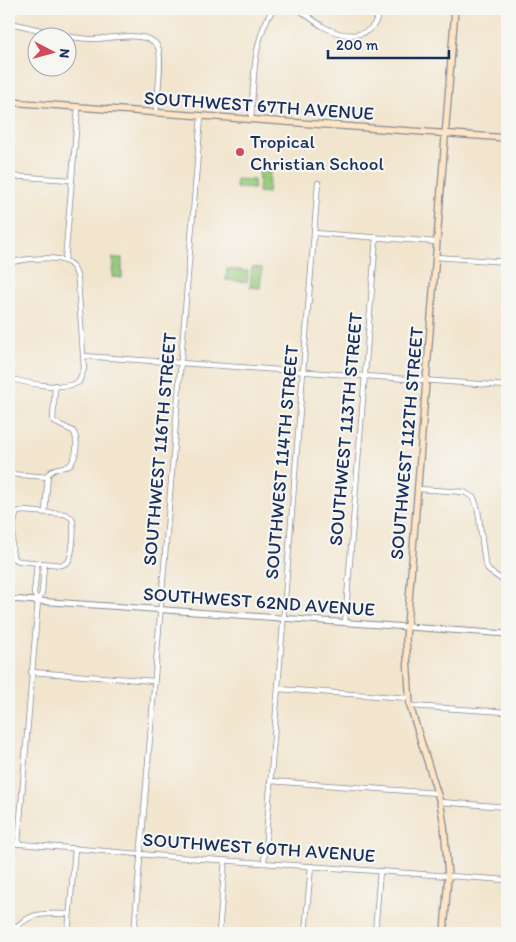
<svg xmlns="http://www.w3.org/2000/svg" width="516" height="942" viewBox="0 0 516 942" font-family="Itim,sans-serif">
<rect width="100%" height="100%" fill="#f6f6f2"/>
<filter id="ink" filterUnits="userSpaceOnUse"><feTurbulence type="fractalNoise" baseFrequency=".02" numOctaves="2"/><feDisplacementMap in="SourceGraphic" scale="10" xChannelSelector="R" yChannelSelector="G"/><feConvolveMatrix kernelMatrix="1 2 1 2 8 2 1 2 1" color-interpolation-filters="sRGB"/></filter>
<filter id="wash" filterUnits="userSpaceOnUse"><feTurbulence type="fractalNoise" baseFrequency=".0096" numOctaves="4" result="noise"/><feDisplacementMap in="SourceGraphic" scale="20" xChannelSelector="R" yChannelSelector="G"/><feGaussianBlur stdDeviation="1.12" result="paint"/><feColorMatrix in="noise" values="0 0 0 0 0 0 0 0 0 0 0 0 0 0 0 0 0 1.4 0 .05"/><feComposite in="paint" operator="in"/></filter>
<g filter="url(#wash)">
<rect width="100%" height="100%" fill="#f2e5ce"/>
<g fill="#95c979" stroke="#587c6c">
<path d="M259,171L270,172L268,193L258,192Z"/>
<path d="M236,179L254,180V189L236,188Z"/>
<path d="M113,258H122V278L112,277Z"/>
<path d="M252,267L262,268L260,288L250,287Z"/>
<path d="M227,269L248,271L247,282L226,280Z"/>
</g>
</g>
<g filter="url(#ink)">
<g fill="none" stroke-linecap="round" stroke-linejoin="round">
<g stroke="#868a96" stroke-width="6">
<g id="minor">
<path d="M298,9C307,15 315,22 324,27C346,39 376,40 379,9"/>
<path d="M9,23C38,28 65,39 96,39C112,38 149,30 158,47C163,58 157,99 156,112"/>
<path d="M251,119C254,82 252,41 273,9"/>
<path d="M9,176L72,180"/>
<path d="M314,233L437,242"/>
<path d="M436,257L507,262"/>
<path d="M65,261L78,107"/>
<path d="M507,262L505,268L507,304"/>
<path d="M9,263C22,259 57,255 69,263C75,267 77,274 78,281L84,369L79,382C64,391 25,383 9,378"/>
<path d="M83,356L507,386"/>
<path d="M9,474L48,477"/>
<path d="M418,489L464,492L474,498L478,510L485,563L489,571L507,583"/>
<path d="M23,511L65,514L72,518C75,527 73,554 68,562L62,565L19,561L14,559C10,550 13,521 17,512Z"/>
<path d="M45,512L48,474L55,469L69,466C77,458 79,440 73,431L56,423L53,420L55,385"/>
<path d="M37,563L34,594L38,601"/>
<path d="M345,623L376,237"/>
<path d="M31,672L154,681"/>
<path d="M278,689L409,698"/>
<path d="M410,706L507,712"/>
<path d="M270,781L437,793"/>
<path d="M440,802L507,807"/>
<path d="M9,843L175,857L507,880"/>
<path d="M18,844L38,601L42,593L44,564"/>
<path d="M264,863L318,183"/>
<path d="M9,933C31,912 40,913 69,914"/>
<path d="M68,933L75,848"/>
<path d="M134,933L201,116"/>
<path d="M219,933L225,860"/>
<path d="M305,933L311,866"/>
<path d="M375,933L380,871"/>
</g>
</g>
<g stroke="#868a96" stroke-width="7">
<path id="tertiary" d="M9,599L507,634"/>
</g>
<g stroke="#868a96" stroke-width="8">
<g id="secondary">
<path d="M9,102L507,138"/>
<path d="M444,933L448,876L444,825L440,802L410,706L406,639L455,9"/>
</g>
</g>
<use href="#minor" stroke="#fff" stroke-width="4.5"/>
<use href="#tertiary" stroke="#fff" stroke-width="5"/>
<use href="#secondary" stroke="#fde5c5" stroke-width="5.5"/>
</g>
</g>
<circle fill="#d1495b" stroke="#f6f6f2" stroke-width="2" cx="240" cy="152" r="5"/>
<g text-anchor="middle" stroke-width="4.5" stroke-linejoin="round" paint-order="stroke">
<g font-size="19" fill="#1b2f5e" stroke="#f6f6f2">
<text transform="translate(259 105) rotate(4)" y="7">SOUTHWEST 67TH AVENUE</text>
<text transform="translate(345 429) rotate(-85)" y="7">SOUTHWEST 113TH STREET</text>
<text transform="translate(406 443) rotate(-85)" y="7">SOUTHWEST 112TH STREET</text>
<text transform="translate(159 449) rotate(-85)" y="7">SOUTHWEST 116TH STREET</text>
<text transform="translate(281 462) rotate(-85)" y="7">SOUTHWEST 114TH STREET</text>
<text transform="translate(259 601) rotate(4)" y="7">SOUTHWEST 62ND AVENUE</text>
<text transform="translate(259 847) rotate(4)" y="7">SOUTHWEST 60TH AVENUE</text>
</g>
<g font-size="19" fill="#1b2f5e" stroke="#f6f6f2" text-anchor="start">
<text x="250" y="148">Tropical<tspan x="250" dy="22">Christian School</tspan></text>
</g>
</g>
<rect width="516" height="942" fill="none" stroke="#f6f6f2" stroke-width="30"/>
<g transform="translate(52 52) rotate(96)"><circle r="24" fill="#f6f6f2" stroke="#9ea6b7"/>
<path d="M0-4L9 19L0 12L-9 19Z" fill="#d1495b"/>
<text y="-8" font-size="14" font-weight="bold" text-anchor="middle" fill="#1b2f5e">N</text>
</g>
<path d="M328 50v8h121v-8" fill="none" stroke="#1b2f5e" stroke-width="2.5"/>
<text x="336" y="50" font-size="15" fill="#1b2f5e" stroke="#f6f6f2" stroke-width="4" paint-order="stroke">200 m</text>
</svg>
